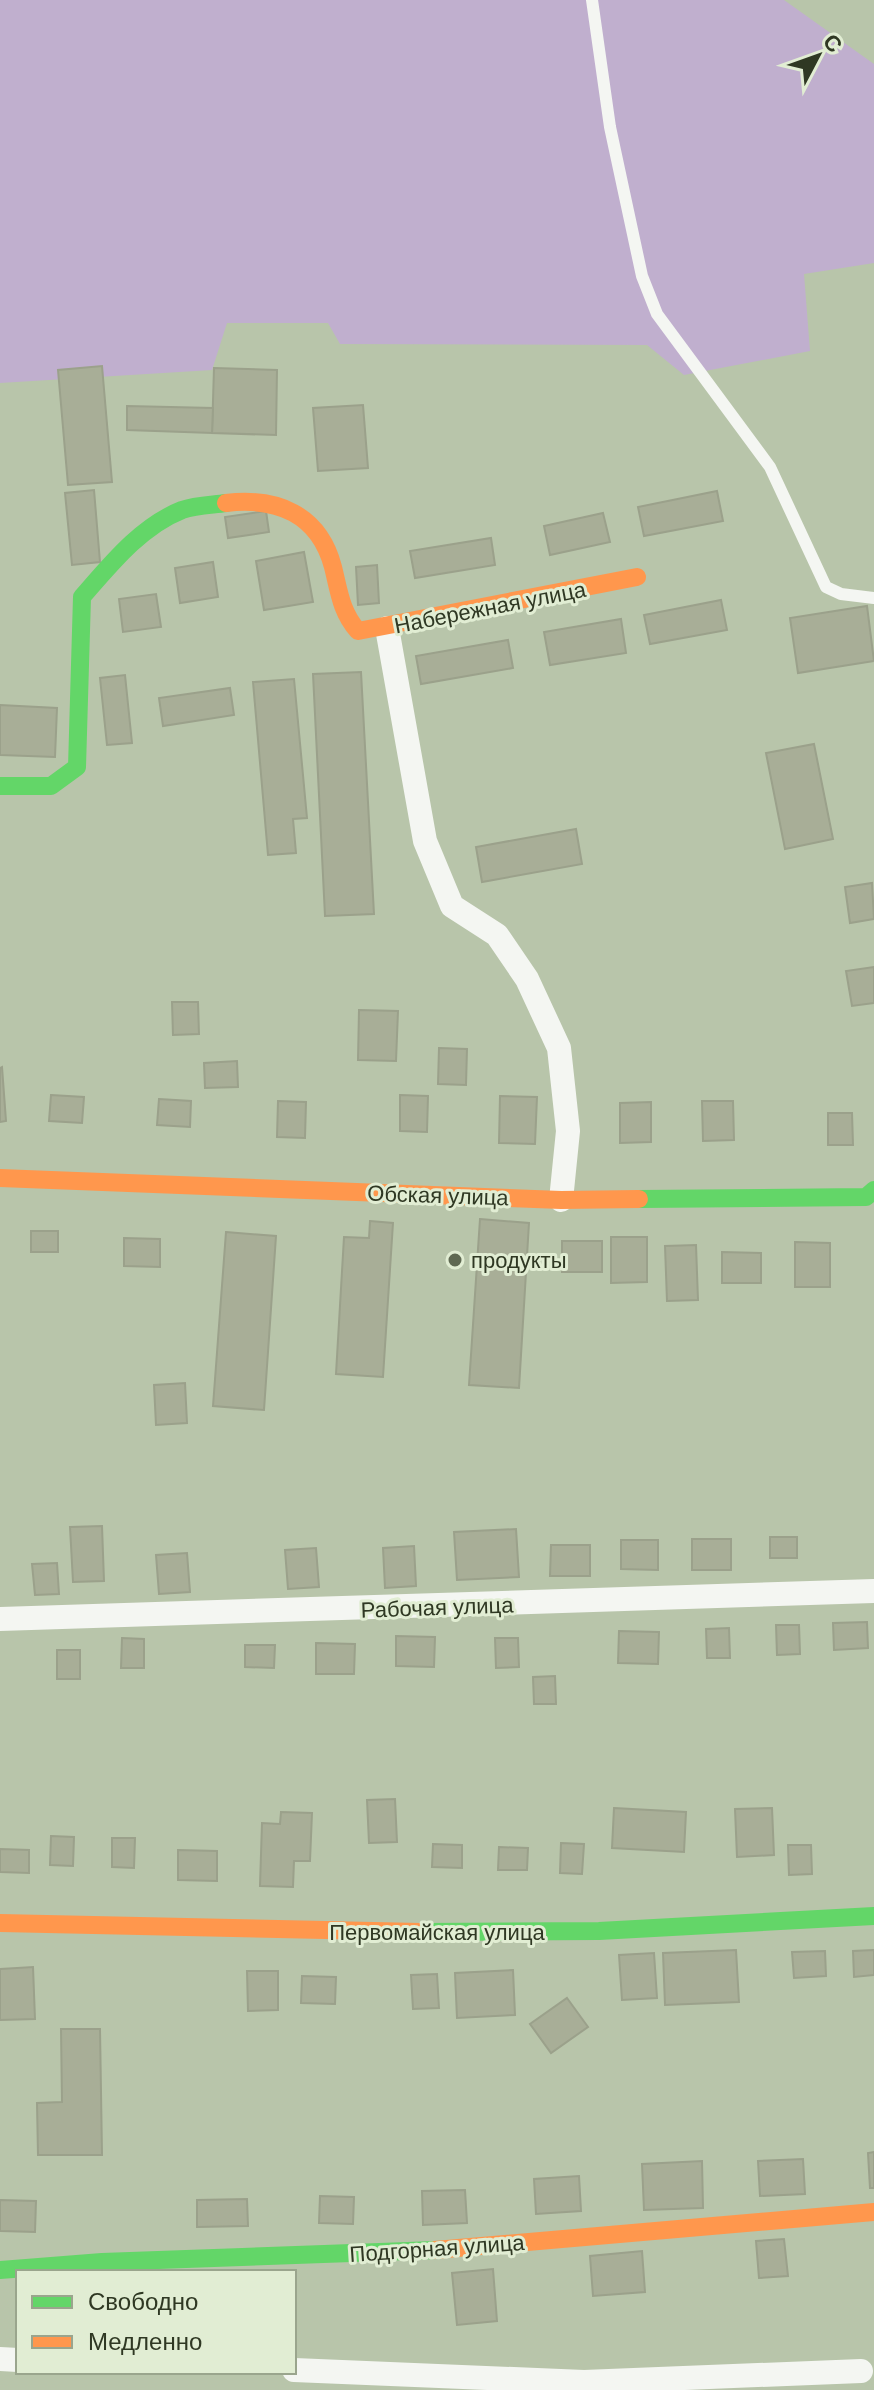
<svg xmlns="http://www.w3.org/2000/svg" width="874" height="2390" viewBox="0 0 874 2390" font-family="Arial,sans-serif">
<rect width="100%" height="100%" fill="#b8c5aa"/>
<path fill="#c0afce" d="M0,0H784L874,64V263L804,274L810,351L684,375L647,345L340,344L328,323H227L212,370L0,383Z"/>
<g fill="#a8ae97" stroke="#9ba18b" stroke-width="2">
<path d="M102,366L112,482L68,485L58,370Z"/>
<path d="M214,368L277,370L276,435L212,433Z"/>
<path d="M363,405L368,468L318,471L313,408Z"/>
<path d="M127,406L213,408L212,433L127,430Z"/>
<path d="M94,490L100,562L72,565L65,493Z"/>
<path d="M717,491L723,521L644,536L638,507Z"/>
<path d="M266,511L269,532L228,538L225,517Z"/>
<path d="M603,513L610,542L550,555L544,526Z"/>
<path d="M491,538L495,565L415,578L410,551Z"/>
<path d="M304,552L313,602L264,610L256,561Z"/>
<path d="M213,562L218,597L180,603L175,568Z"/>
<path d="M377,565L379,603L358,605L356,567Z"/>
<path d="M156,594L161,627L123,632L119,599Z"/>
<path d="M721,600L727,630L650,644L644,615Z"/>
<path d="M867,606L874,661L798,673L790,618Z"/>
<path d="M621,619L626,653L550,665L544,632Z"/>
<path d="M508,640L513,668L421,684L416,656Z"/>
<path d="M361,672L374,914L325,916L313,674Z"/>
<path d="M125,675L132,743L107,745L100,678Z"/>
<path d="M294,679L307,818L293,819L296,853L268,855L253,682Z"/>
<path d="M230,688L234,715L163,726L159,698Z"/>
<path d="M0,705L57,708L55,757L0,755Z"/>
<path d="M814,744L833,839L785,849L766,753Z"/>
<path d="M576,829L582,864L482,882L476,847Z"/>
<path d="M872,883L874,919L850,923L845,887Z"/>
<path d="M874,967V1003L852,1006L846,971Z"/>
<path d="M172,1002H198L199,1034L173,1035Z"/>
<path d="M359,1010L398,1011L396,1061L358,1060Z"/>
<path d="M439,1048L467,1049L466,1085L438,1084Z"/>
<path d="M237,1061L238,1087L205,1088L204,1063Z"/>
<path d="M2,1067L6,1121L0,1122V1068Z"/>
<path d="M51,1095L84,1097L82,1123L49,1121Z"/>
<path d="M400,1095L428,1096L427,1132L400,1131Z"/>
<path d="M500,1096L537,1097L535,1144L499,1143Z"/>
<path d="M159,1099L191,1101L190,1127L157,1125Z"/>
<path d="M278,1101L306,1102L305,1138L277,1137Z"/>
<path d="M702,1101H733L734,1140L703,1141Z"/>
<path d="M651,1102V1142L620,1143V1103Z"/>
<path d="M828,1113H852L853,1145H828Z"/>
<path d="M480,1219L529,1223L519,1388L469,1385Z"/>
<path d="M370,1221L393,1223L383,1377L336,1374L344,1237L369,1238Z"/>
<rect x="31" y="1231" width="27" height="21"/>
<path d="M226,1232L276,1236L264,1410L213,1406Z"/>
<path d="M611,1237H647V1282L611,1283Z"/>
<path d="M124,1238L160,1239V1267L124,1266Z"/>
<rect x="562" y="1241" width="40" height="31"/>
<path d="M795,1242L830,1243V1287H795Z"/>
<path d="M696,1245L698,1300L667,1301L665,1246Z"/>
<path d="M722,1252L761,1253V1283H722Z"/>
<path d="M185,1383L187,1423L156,1425L154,1385Z"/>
<path d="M102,1526L104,1581L73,1582L70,1527Z"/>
<path d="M516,1529L519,1577L457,1580L454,1532Z"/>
<rect x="770" y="1537" width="27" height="21"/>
<rect x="692" y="1539" width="39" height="31"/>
<path d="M621,1540H658V1570L621,1569Z"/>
<path d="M551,1545H590V1576H550Z"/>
<path d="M414,1546L416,1586L385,1588L383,1548Z"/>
<path d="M316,1548L319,1587L288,1589L285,1550Z"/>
<path d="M187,1553L190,1592L159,1594L156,1555Z"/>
<path d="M57,1563L59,1594L35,1595L32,1564Z"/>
<path d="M867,1622L868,1648L834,1650L833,1623Z"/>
<path d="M776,1625H799L800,1654L777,1655Z"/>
<path d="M729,1628L730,1658H707L706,1629Z"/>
<path d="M619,1631L659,1632L658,1664L618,1663Z"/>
<path d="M396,1636L435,1637L434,1667L396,1666Z"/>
<path d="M122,1638L144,1639V1668H121Z"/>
<path d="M495,1638H518L519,1667L496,1668Z"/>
<path d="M316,1643L355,1644L354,1674H316Z"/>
<path d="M245,1645H275L274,1668L245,1667Z"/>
<rect x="57" y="1650" width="23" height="29"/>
<path d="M555,1676L556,1704H534L533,1677Z"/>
<path d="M395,1799L397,1842L369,1843L367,1800Z"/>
<path d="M614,1808L686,1812L684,1852L612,1848Z"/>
<path d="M772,1808L774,1855L737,1857L735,1809Z"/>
<path d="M281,1812L312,1813L310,1861H294L293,1887L260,1886L262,1823L280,1824Z"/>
<path d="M51,1836L74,1837L73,1866L50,1865Z"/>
<path d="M112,1838H135L134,1868L112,1867Z"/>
<path d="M561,1843L584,1844L582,1874L560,1873Z"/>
<path d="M433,1844L462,1845V1868L432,1867Z"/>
<path d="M788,1845H811L812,1874L789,1875Z"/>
<path d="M499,1847L528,1848L527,1870H498Z"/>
<path d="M0,1849L29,1850V1873L0,1872Z"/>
<path d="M178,1850L217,1851V1881L178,1880Z"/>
<path d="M736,1950L739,2002L665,2005L663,1953Z"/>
<path d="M874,1950V1975L854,1977L853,1951Z"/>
<path d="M825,1951L826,1976L794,1978L792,1952Z"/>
<path d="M654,1953L657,1998L622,2000L619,1955Z"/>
<path d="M33,1967L35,2019L0,2020V1969Z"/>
<path d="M513,1970L515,2015L457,2018L455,1973Z"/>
<path d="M247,1971H278V2010L248,2011Z"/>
<path d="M437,1974L439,2008L413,2009L411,1975Z"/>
<path d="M302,1976L336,1977L335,2004L301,2003Z"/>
<path d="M567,1998L588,2027L551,2053L530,2024Z"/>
<path d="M61,2029H100L102,2155H38L37,2103L62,2102Z"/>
<path d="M874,2152V2188H870L868,2153Z"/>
<path d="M803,2159L805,2194L760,2196L758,2161Z"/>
<path d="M702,2161L703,2208L644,2210L642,2164Z"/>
<path d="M579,2176L581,2211L536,2214L534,2179Z"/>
<path d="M465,2190L467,2223L423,2225L422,2191Z"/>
<path d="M320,2196L354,2197L353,2224L319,2223Z"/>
<path d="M247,2199L248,2226L197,2227V2200Z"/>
<path d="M0,2200L36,2201L35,2232L0,2231Z"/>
<path d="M784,2239L788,2276L759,2278L756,2241Z"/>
<path d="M642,2251L645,2292L593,2296L590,2256Z"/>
<path d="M493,2269L497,2321L457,2325L452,2273Z"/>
</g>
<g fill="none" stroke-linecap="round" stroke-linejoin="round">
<path stroke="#f4f6f2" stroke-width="12" d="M592,0L610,127L642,276L657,314L770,467L826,587L841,594L874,598"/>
<g stroke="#f4f6f2" stroke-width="24">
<path d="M387,628L425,841L452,906L497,935L527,979L559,1048L568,1131L561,1200"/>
<path d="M0,1619L874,1591"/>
<path d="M0,2359L18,2360"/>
<path d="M294,2370L584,2382L861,2371"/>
</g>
<g stroke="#63d668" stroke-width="18">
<path d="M0,786H51L77,767L82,597C110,565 141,526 182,510C196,505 212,505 226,503"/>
<path d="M639,1199L866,1197L874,1190"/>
<path d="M421,1932L599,1931L874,1916"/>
<path d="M0,2270L102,2262L435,2250"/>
</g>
<g stroke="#ff974d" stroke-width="18">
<path d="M226,503C277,497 319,514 333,567C339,591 341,612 358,631L637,577"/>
<path d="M0,1178L561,1200L639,1199"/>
<path d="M0,1923L421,1932"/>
<path d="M435,2250L874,2212"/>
</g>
</g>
<circle fill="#5f6952" stroke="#e1edd3" stroke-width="3" cx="455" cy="1260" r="8"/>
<g text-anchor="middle" stroke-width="6" stroke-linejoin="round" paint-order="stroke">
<g font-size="22" fill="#2f3823" stroke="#e1edd3">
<text transform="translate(490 607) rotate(-11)" y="8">Набережная улица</text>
<text transform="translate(438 1195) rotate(2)" y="8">Обская улица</text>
<text transform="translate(437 1607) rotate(-2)" y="8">Рабочая улица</text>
<text x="437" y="1940">Первомайская улица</text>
<text transform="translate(437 2248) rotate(-4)" y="8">Подгорная улица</text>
</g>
<g font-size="22" fill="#2f3823" stroke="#e1edd3" text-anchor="start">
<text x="471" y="1268">продукты</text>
</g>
</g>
<rect x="16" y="2270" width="280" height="104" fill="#e1edd3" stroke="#9aa58d" stroke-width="2"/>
<rect x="32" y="2296" width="40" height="12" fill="#63d668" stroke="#9aa58d" stroke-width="2"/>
<text x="88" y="2310" font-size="24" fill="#2f3823">Свободно</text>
<rect x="32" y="2336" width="40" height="12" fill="#ff974d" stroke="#9aa58d" stroke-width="2"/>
<text x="88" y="2350" font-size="24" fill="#2f3823">Медленно</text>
<g transform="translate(818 56) rotate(49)" stroke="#e1edd3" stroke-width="6" paint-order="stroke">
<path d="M0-6L14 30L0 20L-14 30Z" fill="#2f3823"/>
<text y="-12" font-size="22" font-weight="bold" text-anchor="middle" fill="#2f3823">С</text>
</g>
</svg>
